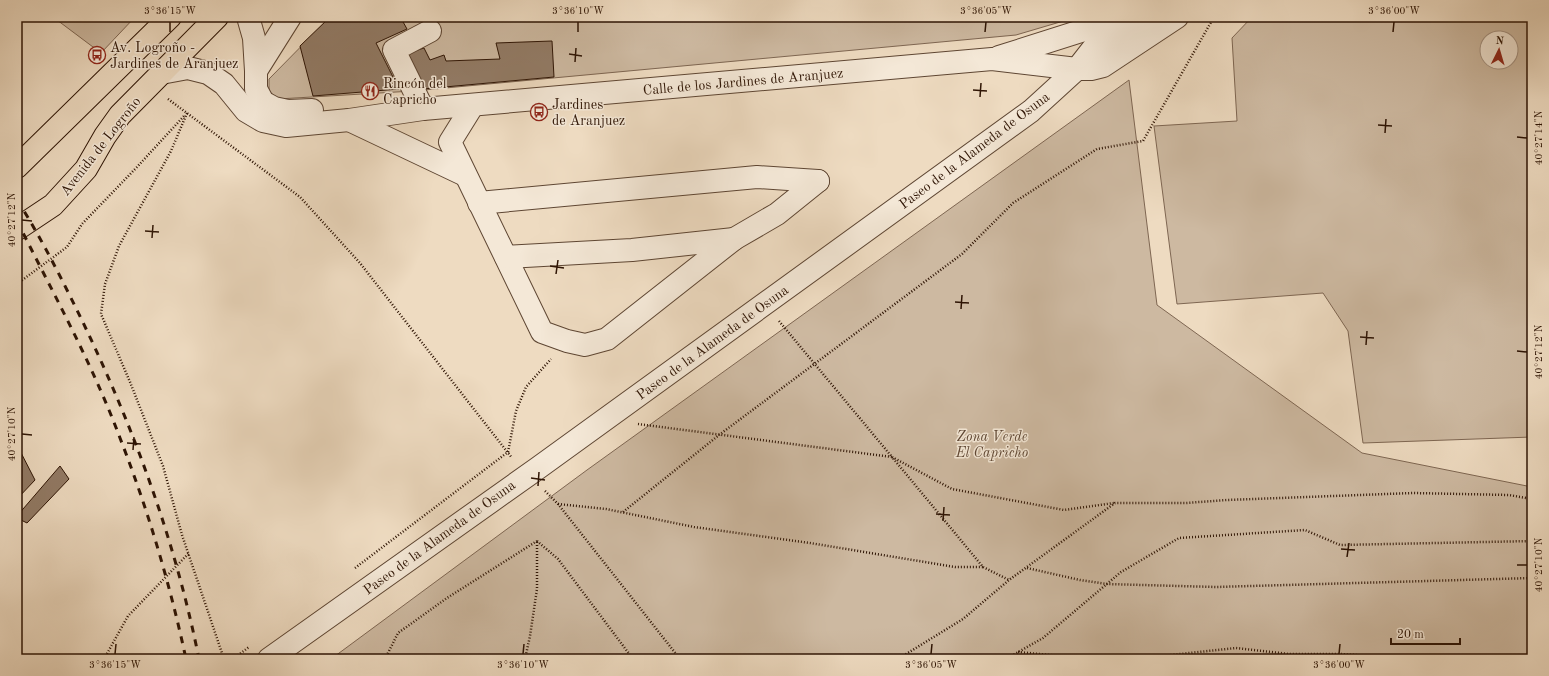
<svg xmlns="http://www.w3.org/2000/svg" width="1549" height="676" viewBox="0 0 1549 676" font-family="'Old Standard TT',serif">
<rect width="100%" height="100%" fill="#eedbc1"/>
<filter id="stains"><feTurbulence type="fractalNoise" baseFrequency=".005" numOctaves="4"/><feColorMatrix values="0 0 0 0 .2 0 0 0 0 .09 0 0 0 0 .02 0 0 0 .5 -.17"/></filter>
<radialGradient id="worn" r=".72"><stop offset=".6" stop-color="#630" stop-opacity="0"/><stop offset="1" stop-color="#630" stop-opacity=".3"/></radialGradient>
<g fill="#cdb9a1" stroke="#7e6652" fill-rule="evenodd">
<path d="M53,17H135L101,53Z"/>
<path d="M330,17H1077L1016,35L413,91L278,99L269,91V79Z"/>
<path d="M1252,17H1532V437L1363,443L1348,331L1323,293L1177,304L1154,126L1237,121L1232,38ZM1487,38H1511V62H1487Z"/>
<path d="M1129,80L1157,305L1362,453L1532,487V659H331L587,470Z"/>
</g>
<g fill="#927b66" stroke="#2e1404">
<path d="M330,17H406L402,20L407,29L376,43L399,89L313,96L300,46Z"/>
<path d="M552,41L554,77L423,89L408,53L424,48L430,60L444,55L446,61L500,59L496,43Z"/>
<path d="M17,445L35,480L17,499Z"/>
<path d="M60,466L69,479L27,523L17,518V516Z"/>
</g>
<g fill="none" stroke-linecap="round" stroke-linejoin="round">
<g stroke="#5e4633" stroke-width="24">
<g id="minor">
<path d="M248,17L254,38L256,71"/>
<path d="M290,17L256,71V89L263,102L274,108L288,111L312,110"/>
<path d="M999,57L1125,17"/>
<path d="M161,73L188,68L208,73L224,84L246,111L263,121L286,126L349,120L423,109L992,59L1077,69H1091L1103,66L1177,17"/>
<path d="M473,105L450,142L542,332L567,341L585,345L607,339L734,239L777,214L818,181"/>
<path d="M423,109L394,50L430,31"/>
<path d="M349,120L465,175"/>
<path d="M479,203L757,177L818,181"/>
<path d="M506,257L632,250L734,239"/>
<path d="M269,659L538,468L1031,111L1077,69L1095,46L1148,17"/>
</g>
</g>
<g stroke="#2e1404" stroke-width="24">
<g id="major">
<path d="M17,167L170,17"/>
<path d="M17,229L53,205L86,169L105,136L120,115L217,17"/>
</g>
</g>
<g stroke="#2e1404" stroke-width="2.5" stroke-dasharray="1 2" stroke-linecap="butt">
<path d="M168,99L300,197L360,263L512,458"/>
<path d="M187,113L171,151L119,246L105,284L101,314L130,382L163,466L182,535L224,659"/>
<path d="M17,284L67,247L82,224L137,167L185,115"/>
<path d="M779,321L892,457L952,489L1064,510L1114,503"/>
<path d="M638,424L892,457L983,567L1009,580"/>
<path d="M545,491L558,504L680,659"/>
<path d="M558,504L606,509L694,527L810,543L955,567H983"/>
<path d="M623,512L719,435L962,254L1013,203L1097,149L1143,141L1214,17"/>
<path d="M537,541L558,559L633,659"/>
<path d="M355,568L508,452L516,411L526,387L551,359"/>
<path d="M1027,568L1080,580L1107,584L1216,587L1532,578"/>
<path d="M1018,652L1093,659L1152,657L1236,648L1289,654H1340L1422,659"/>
<path d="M104,659L128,616L189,553"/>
<path d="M233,659L249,647"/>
<path d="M385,659L398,633L447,598L537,541"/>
<path d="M525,659L530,636L537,589V541"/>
<path d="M898,659L963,619L1009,580L1115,503H1186L1227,500L1413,493L1509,495L1532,499"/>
<path d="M1006,659L1043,638L1121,572L1179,538L1305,530L1340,545L1532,541"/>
</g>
<use href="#minor" stroke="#f4e8d7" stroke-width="22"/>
<use href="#major" stroke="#eedbc1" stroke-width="22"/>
<g stroke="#2e1404" stroke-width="3" stroke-dasharray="7 7" stroke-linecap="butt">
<path d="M17,200C37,231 54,264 71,298C128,412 174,534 199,659"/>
<path d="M17,221C53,293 92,363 120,438C148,510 170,584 186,659"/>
</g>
</g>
<path fill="none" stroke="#2e1404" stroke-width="1.5" d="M170,32V22M578,32V22M985,32L986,22M1393,32L1394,22M569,54L582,56M575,62L576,48M973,90L987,91M980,97L981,83M1378,125L1392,126M1385,133L1386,119M1517,137L1527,138M22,220L32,221M145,231L159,232M152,238L153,225M550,266L564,268M556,274L558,260M955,302L969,303M961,309L962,295M1360,337L1374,338M1366,345L1367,331M1517,351L1527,352M22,434L32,435M127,443L141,444M133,450L134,437M531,478L545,480M538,486L539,472M936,514L950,515M943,521L944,507M1341,549L1355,550M1347,557L1349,543M1517,565H1527M115,654L116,644M523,654L524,644M931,654L932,644M1339,654L1340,644"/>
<defs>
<g id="bus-ring" transform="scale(0.9)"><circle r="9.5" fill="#f4e8d7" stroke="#8f2418" stroke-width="1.5"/><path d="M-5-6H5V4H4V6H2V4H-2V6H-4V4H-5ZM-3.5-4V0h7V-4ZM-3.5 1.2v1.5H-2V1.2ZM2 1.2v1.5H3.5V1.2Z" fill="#8f2418"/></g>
<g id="restaurant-ring" transform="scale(0.9)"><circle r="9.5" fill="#f4e8d7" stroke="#8f2418" stroke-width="1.5"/><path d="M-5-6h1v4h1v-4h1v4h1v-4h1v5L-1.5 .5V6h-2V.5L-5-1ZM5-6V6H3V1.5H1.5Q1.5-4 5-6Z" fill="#8f2418"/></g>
</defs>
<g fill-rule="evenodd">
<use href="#bus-ring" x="97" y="55"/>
<use href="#restaurant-ring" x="370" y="91"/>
<use href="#bus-ring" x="539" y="112"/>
</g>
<g text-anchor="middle" stroke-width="3" stroke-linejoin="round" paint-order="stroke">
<g font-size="14" fill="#2e1404" stroke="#f4e8d7" text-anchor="start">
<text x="110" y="52">Av. Logroño -<tspan x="110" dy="16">Jardines de Aranjuez</tspan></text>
<text x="383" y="88">Rincón del<tspan x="383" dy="16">Capricho</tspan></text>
<text x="552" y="109">Jardines<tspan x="552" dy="16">de Aranjuez</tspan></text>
</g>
<g font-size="14" fill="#2e1404" stroke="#f4e8d7">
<text transform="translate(743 81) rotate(-5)" y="5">Calle de los Jardines de Aranjuez</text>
<text transform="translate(100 146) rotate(-52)" y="5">Avenida de Logroño</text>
<text transform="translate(974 150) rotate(-37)" y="5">Paseo de la Alameda de Osuna</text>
<text transform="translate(712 342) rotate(-36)" y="5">Paseo de la Alameda de Osuna</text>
<text transform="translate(439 537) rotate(-36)" y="5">Paseo de la Alameda de Osuna</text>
</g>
<g font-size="14" font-style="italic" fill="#5e4633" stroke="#f4e8d7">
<text x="992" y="441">Zona Verde<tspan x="992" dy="16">El Capricho</tspan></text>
</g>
</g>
<rect width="1549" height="676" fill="none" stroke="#eedbc1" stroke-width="44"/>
<g transform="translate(1499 50) rotate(5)"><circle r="19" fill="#f4e8d7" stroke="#a59383"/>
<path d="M0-3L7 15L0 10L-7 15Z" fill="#8f2418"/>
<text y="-6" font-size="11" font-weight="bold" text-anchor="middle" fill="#2e1404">N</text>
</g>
<path d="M1391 638v6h69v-6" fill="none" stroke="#2e1404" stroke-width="2"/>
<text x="1397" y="638" font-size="12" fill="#2e1404" stroke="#f4e8d7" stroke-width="3" paint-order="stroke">20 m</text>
<rect x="22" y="22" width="1505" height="632" fill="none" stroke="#2e1404" stroke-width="1.5"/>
<g font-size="10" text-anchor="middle" fill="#2e1404">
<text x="170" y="14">3°36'15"W</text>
<text x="578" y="14">3°36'10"W</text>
<text x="986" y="14">3°36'05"W</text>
<text x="1394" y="14">3°36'00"W</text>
<text transform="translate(1538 138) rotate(-90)" y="4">40°27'14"N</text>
<text transform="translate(11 220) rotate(-90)" y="4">40°27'12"N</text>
<text transform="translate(1538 352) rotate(-90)" y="4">40°27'12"N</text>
<text transform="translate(11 434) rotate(-90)" y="4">40°27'10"N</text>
<text transform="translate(1538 565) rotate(-90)" y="4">40°27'10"N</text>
<text x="115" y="668">3°36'15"W</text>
<text x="523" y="668">3°36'10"W</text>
<text x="931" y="668">3°36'05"W</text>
<text x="1339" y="668">3°36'00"W</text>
</g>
<rect width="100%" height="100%" filter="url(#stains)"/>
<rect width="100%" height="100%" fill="url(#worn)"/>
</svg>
